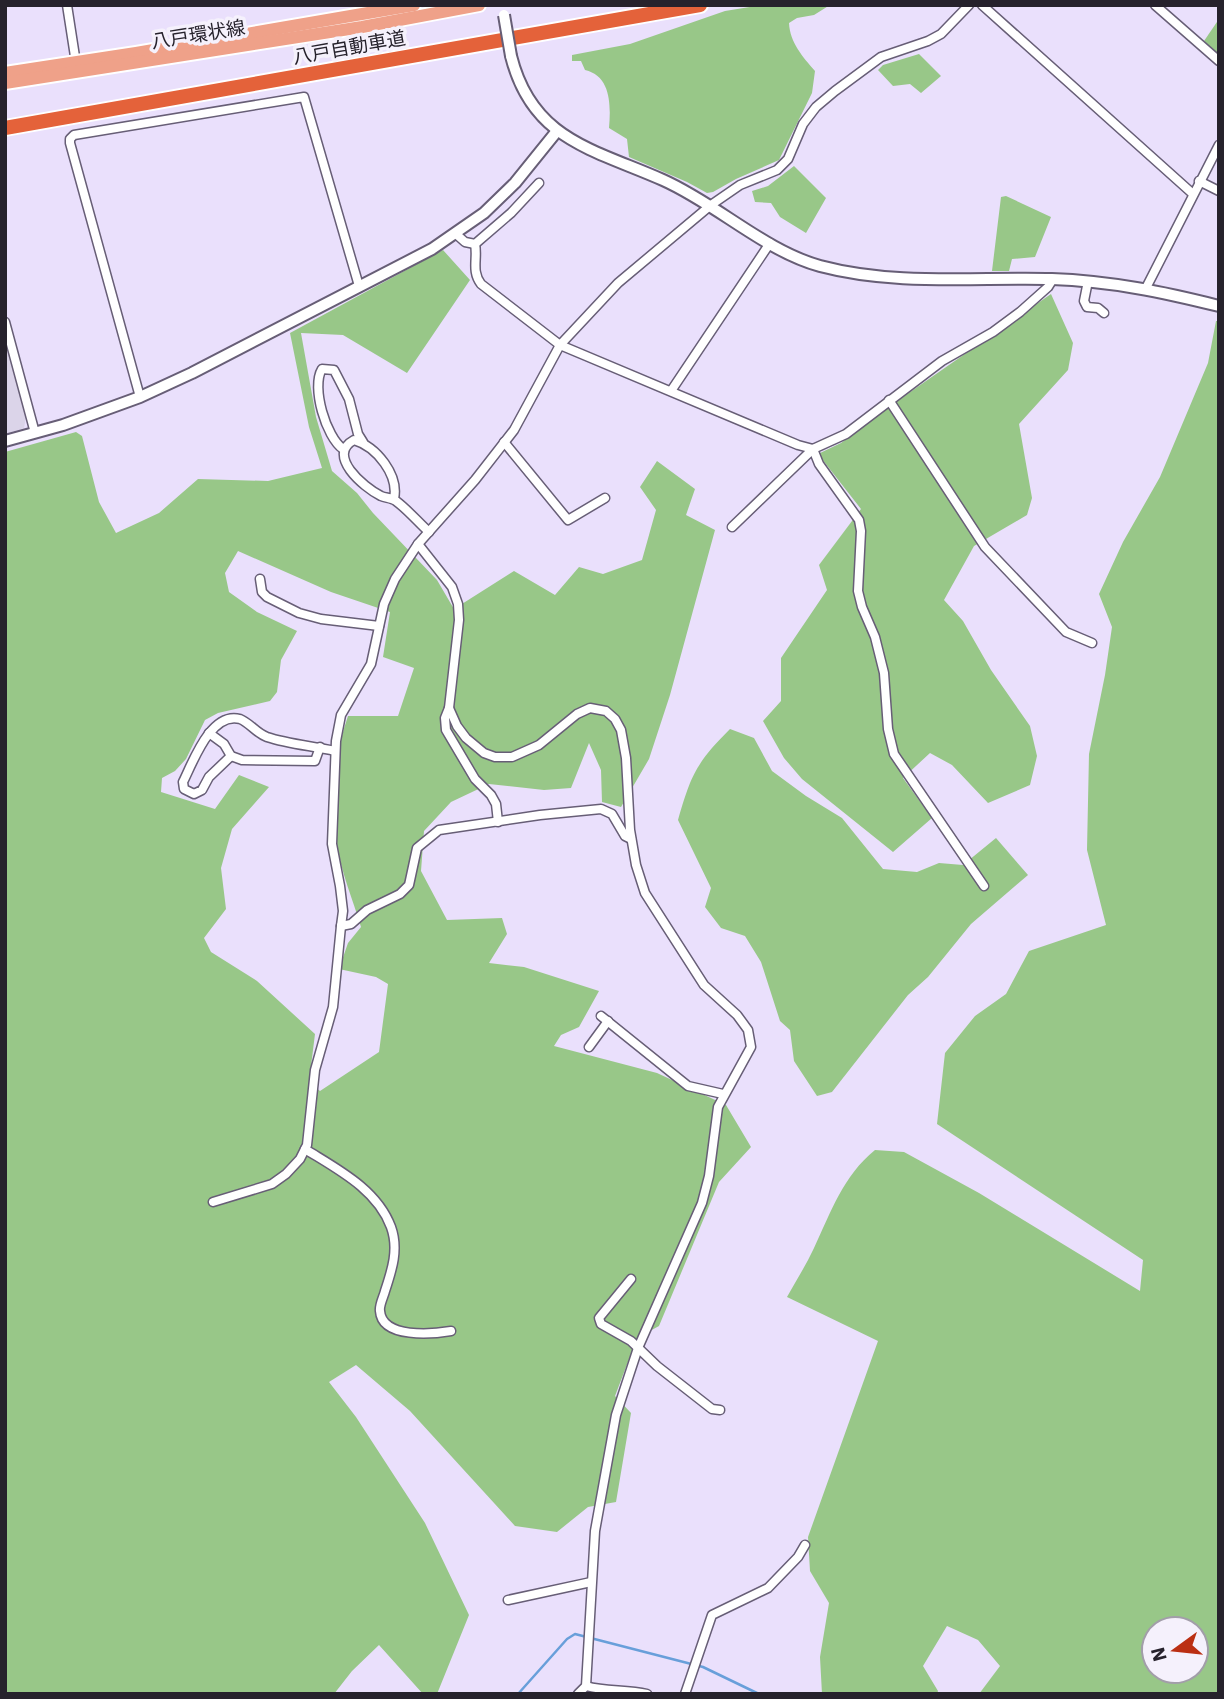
<svg xmlns="http://www.w3.org/2000/svg" width="1224" height="1699" viewBox="0 0 1224 1699" font-family="'IBM Plex Sans','Noto Sans JP',sans-serif">
<rect width="100%" height="100%" fill="#eae0fc"/>
<path fill="#dbd4e9" d="M5,340L26,417L24,428L5,434Z"/>
<g fill="#98c788" fill-rule="evenodd">
<path d="M762,5H830L814,15L797,18L789,23C790,43 803,57 815,71L812,93L779,160L736,179L713,192L707,193L687,182L629,157L627,139L609,128C611,105 611,76 585,70L581,61H572V55L630,44L725,11Z"/>
<path d="M1219,19V55L1204,41Z"/>
<path d="M919,54L941,76L921,93L910,84L893,86L878,70L883,65Z"/>
<path d="M794,166L826,198L806,233L780,217L771,203L755,202L752,191L768,186Z"/>
<path d="M1006,196L1051,217L1035,257L1012,259L1009,271H992L1001,197Z"/>
<path d="M443,250L470,280L407,373L343,335L301,333L316,417L332,471L357,493L373,513L437,580L454,609L514,571L555,595L579,567L603,574L642,560L656,510L640,487L657,461L695,489L686,515L715,530L670,695L649,759L621,807L602,802L601,770L589,743L571,788L544,790L489,784L451,802L424,831L421,871L447,920L502,918L507,934L489,963L524,967L599,991L579,1027L561,1035L554,1046L657,1073L726,1105L751,1147L719,1182L659,1326L637,1338L615,1396L631,1413L616,1502L588,1507L557,1532L515,1526L410,1411L356,1365L329,1382L356,1417L425,1523L469,1615L437,1694H423L379,1645L352,1671L334,1694H5V452L76,432L82,436L99,502L116,533L159,513L198,479L268,481L322,468L309,427L290,333ZM238,551L331,592L390,612L383,657L414,668L398,716H348C334,755 331,803 337,844C341,872 353,900 361,927L348,943L339,969L376,977L388,984L379,1052L320,1091L309,1082L315,1034L257,981L211,952L204,938L226,909L221,868L232,829L269,787L239,775L215,809L161,792L162,778L175,771L186,759L205,720L218,713L270,701L277,692L281,660L297,631L257,612L229,592L225,573Z"/>
<path d="M1051,294L1073,343L1068,370L1019,424L1032,498L1027,515L974,546L944,600L963,621L991,670L1030,726L1037,756L1030,785L988,803L952,765L930,753L903,778L932,818L893,852L802,779L784,758L763,721L781,701V658L827,590L819,565L861,509L818,454L841,443L903,397Z"/>
<path d="M1216,321H1219V1694H979L1000,1666L978,1640L947,1626L923,1666L938,1691L937,1694H822L820,1657L829,1603L810,1571L808,1537L878,1341L787,1297C796,1281 806,1265 814,1248C831,1212 843,1176 875,1150L904,1152L979,1193L1140,1291L1143,1260L937,1124L945,1053L975,1016L1006,994L1029,951L1106,925L1087,850L1089,754L1105,675L1112,627L1099,594L1123,542L1160,477L1208,363ZM1154,1629H1196V1671H1154Z"/>
<path d="M730,729L754,738L772,771L806,796L842,818L883,869L917,872L939,863L963,865L996,838L1028,875L971,924L928,977L908,995L832,1092L817,1096L794,1061L790,1030L780,1021L761,962L745,936L721,928L705,907L711,888L678,820C691,775 696,763 730,729Z"/>
</g>
<g fill="none" stroke-linecap="round" stroke-linejoin="round">
<path stroke="#689fda" stroke-width="2.5" d="M518,1694L567,1639L575,1634L703,1667L759,1694"/>
<g stroke="#675e76" stroke-width="11">
<g id="street">
<path d="M67,5L76,63"/>
<path d="M982,5L1193,194"/>
<path d="M1155,5L1219,61"/>
<path d="M1199,181L1219,191"/>
<path d="M456,234L465,242L475,244L511,213L539,183"/>
<path d="M475,244C478,258 471,271 481,284L560,345L798,445L813,449"/>
<path d="M1088,281L1084,301L1087,307L1098,308L1104,313"/>
<path d="M1146,288L1219,145"/>
<path d="M5,322L35,433"/>
<path d="M671,391L770,243"/>
<path d="M140,397L70,143V139L74,135L304,97L359,286"/>
<path d="M889,400L985,547L1066,632L1092,643"/>
<path d="M504,442L568,520L605,498"/>
<path d="M343,449C326,437 311,387 322,369L334,370L349,399L358,434L363,442"/>
<path d="M813,449L819,464L859,520L861,531L858,591L862,607L875,637L884,673L888,729L894,754L984,886"/>
<path d="M394,499C399,475 377,447 354,440C326,455 363,487 381,496C386,498 392,498 396,501C408,510 418,522 429,532"/>
<path d="M732,527L813,449L846,434L942,361L993,332L1020,312L1048,287L1053,279"/>
<path d="M418,544L452,587L458,604L459,620L449,708L457,726L466,738L484,753L495,757H512L539,745L577,714L590,708L606,711L615,719L621,730L626,758L630,830L636,865L645,893L704,985L737,1015L748,1030L751,1047L718,1107L709,1176L702,1203L638,1348L616,1415L595,1531L586,1686L578,1694"/>
<path d="M260,579L262,592L267,597L299,613L321,619L379,626"/>
<path d="M449,708L445,718L446,730L475,779L491,795L496,804L498,822"/>
<path d="M209,733L224,744L231,756L242,760L315,761L320,747"/>
<path d="M231,756L209,777L202,790L194,794L184,789L183,782C193,762 211,711 240,719C250,723 256,733 267,737C288,744 313,746 335,751"/>
<path d="M341,926L351,924L367,910L400,894L409,885L417,848L439,830L540,815L601,809L612,814L625,836L631,839"/>
<path d="M601,1016L688,1086L723,1094"/>
<path d="M589,1047L608,1021"/>
<path d="M305,1149C337,1169 377,1189 391,1227C399,1249 392,1270 385,1291C384,1296 379,1305 380,1311C382,1339 433,1334 451,1331"/>
<path d="M213,1202L272,1184L286,1174L300,1159L307,1145L315,1070L333,1007L341,926L343,911L340,886L332,844L336,741L341,715L371,664L384,604L395,579L418,544L475,480L514,430L560,345L618,283L711,205L740,185L777,170L788,159L803,124L816,107L835,91L881,57L928,41L941,34L969,5"/>
<path d="M631,1279L599,1318L601,1324L631,1341L657,1366L712,1409L720,1410"/>
<path d="M508,1600L591,1582"/>
<path d="M586,1686C606,1692 626,1689 647,1694"/>
<path d="M685,1694L712,1615L768,1588L798,1557L805,1545"/>
</g>
</g>
<g stroke="#675e76" stroke-width="14">
<g id="secondary">
<path d="M511,56C532,140 593,149 663,180C717,204 765,251 820,266C895,286 975,277 1052,279C1110,281 1163,292 1219,306"/>
<path d="M5,441L63,425L140,397L192,373L432,249L484,213L515,183L557,131"/>
</g>
</g>
<g stroke="#fff" stroke-width="16">
<g id="primary">
<path d="M5,73L136,53L414,5"/>
<path d="M5,83L362,27L479,5"/>
</g>
</g>
<g stroke="#fff" stroke-width="18">
<path id="highway" d="M5,128L700,5"/>
</g>
<use href="#street" stroke="#fff" stroke-width="8"/>
<use href="#secondary" stroke="#fff" stroke-width="10"/>
<use href="#primary" stroke="#efa189" stroke-width="12"/>
<use href="#highway" stroke="#e4623a" stroke-width="14"/>
<g stroke="#675e76" stroke-width="14" stroke-linecap="butt">
<path id="secondary-bridge" d="M504,15L511,56"/>
</g>
<use href="#secondary-bridge" stroke="#fff" stroke-width="10"/>
</g>
<g text-anchor="middle" stroke-width="7" stroke-linejoin="round" paint-order="stroke">
<g font-size="19" fill="#26222c" stroke="#f5f1fc">
<text transform="translate(198 34) rotate(-9)" y="7">八戸環状線</text>
<text transform="translate(349 47) rotate(-10)" y="7">八戸自動車道</text>
</g>
</g>
<rect width="1224" height="1699" fill="none" stroke="#26222c" stroke-width="14"/>
<g transform="translate(1175 1650) rotate(255)"><circle r="33" fill="#f5f1fc" stroke="#a29ea9" stroke-width="2"/>
<path d="M0-5L12 26L0 18L-12 26Z" fill="#bb2f13"/>
<text y="-10" font-size="19" font-weight="bold" text-anchor="middle" fill="#26222c">N</text>
</g>
</svg>
